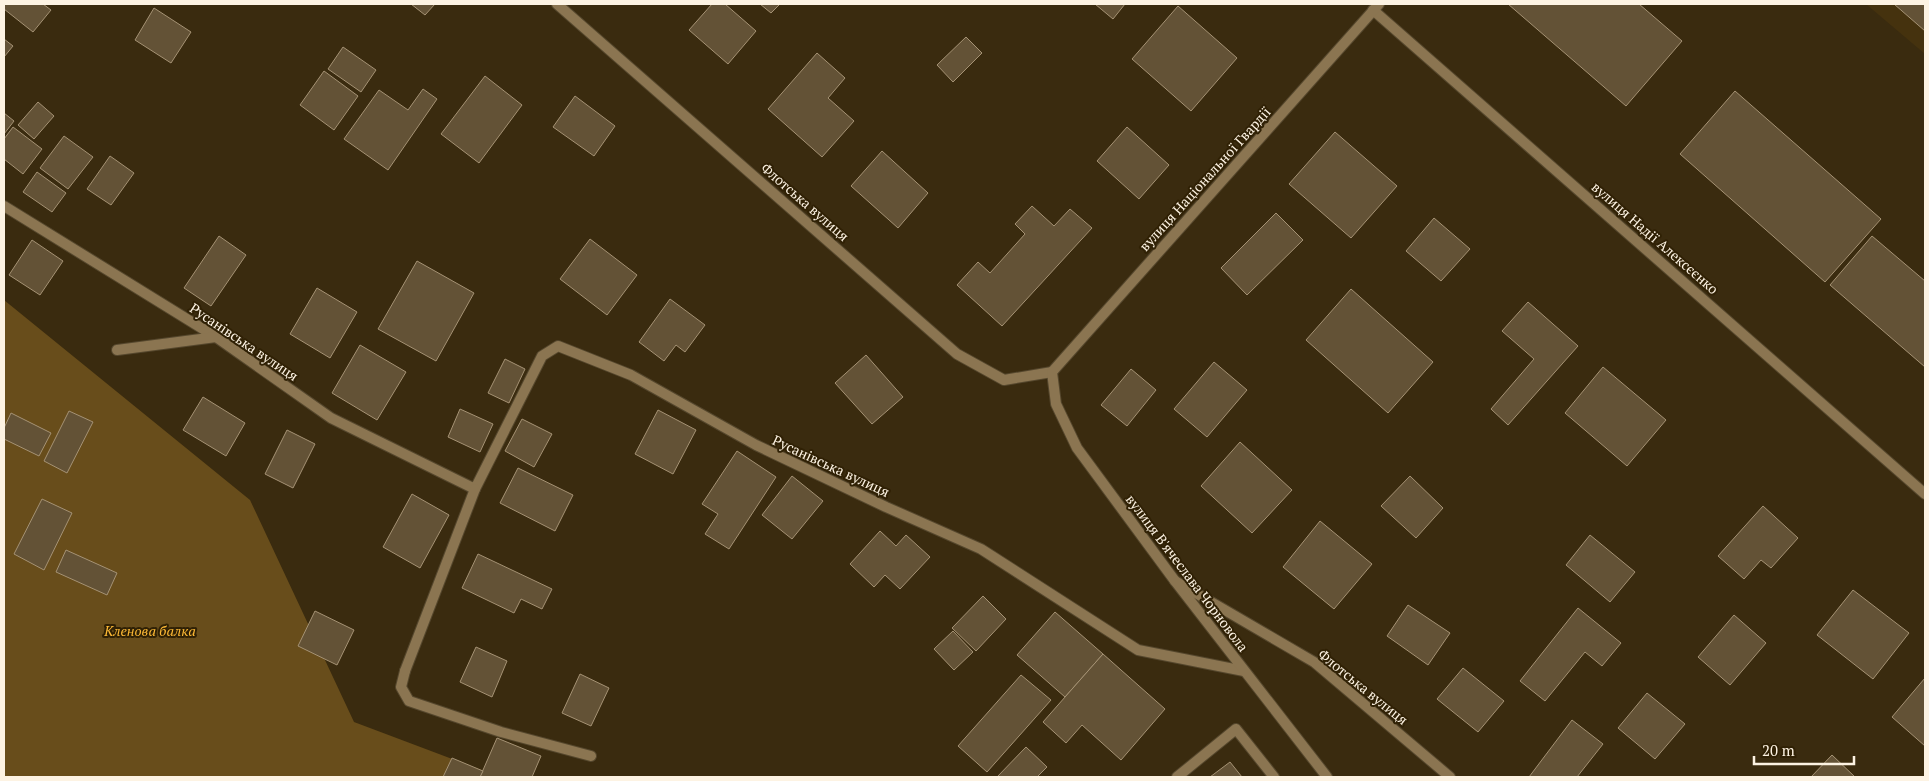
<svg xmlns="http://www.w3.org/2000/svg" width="1929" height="781" viewBox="0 0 1929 781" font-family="'PT Serif',serif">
<rect width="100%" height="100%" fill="#3a2b0f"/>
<path fill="#45320e" d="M1866,4H1925V54Z"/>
<path fill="#684d1b" d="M4,300L250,500L354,722L500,777H4Z"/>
<g fill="#635236" stroke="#a59274">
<path d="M4,4H43L51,10L33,32L4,9Z"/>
<path d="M411,4H435L425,15Z"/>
<path d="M712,4H725L756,31L728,64L689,30Z"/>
<path d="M760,4H780L771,13Z"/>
<path d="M1095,4H1125L1113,19Z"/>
<path d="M1508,4H1639L1682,41L1626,106Z"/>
<path d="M1894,4H1925V31Z"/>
<path d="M1178,6L1237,58L1191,111L1132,59Z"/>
<path d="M154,8L191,32L171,63L135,40Z"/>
<path d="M966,37L982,53L953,82L937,65Z"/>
<path d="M4,39L13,46L4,57Z"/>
<path d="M343,47L376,70L361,92L328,69Z"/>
<path d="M817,53L845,78L828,98L854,121L822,157L768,109Z"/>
<path d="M324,71L358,96L334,130L300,105Z"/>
<path d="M485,76L522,105L479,163L441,134Z"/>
<path d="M423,89L437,99L388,170L344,139L379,90L408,110Z"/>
<path d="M1735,91L1881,219L1825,282L1680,154Z"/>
<path d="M575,96L615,126L594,156L553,127Z"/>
<path d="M38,102L54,116L34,139L18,125Z"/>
<path d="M4,113L14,121L4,134Z"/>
<path d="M13,127L42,149L23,174L4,159V139Z"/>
<path d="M1127,127L1169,165L1139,199L1097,161Z"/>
<path d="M1335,132L1397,186L1351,238L1289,184Z"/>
<path d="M64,136L93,157L68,189L40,168Z"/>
<path d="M882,151L928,193L898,228L851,186Z"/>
<path d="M110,156L134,173L111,205L87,189Z"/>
<path d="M37,172L66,193L52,212L23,192Z"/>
<path d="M1032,206L1054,226L1070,209L1092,228L1002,326L957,285L978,262L990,273L1025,234L1015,224Z"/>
<path d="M1276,213L1303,240L1247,295L1221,268Z"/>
<path d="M1434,218L1470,249L1441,281L1406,251Z"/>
<path d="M219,236L246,255L211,306L184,288Z"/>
<path d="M1872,236L1925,281V367L1830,285Z"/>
<path d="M590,239L637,275L607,315L560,279Z"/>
<path d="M32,240L63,261L40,295L9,275Z"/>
<path d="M417,261L474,293L436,361L378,329Z"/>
<path d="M317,288L357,312L330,358L290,334Z"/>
<path d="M1351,289L1433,362L1388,413L1306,340Z"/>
<path d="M670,299L705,325L685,352L676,345L664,361L639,342Z"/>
<path d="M1528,302L1578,346L1508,425L1491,409L1534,359L1502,331Z"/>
<path d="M360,345L406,372L377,420L332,393Z"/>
<path d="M866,355L903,397L872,424L835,383Z"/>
<path d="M505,359L525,369L509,403L488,393Z"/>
<path d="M1214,362L1247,390L1207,437L1174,409Z"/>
<path d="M1603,367L1666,420L1627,466L1565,413Z"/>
<path d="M1131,369L1156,390L1127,426L1101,405Z"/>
<path d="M203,397L245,423L226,456L183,430Z"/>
<path d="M460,409L493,424L480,452L448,437Z"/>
<path d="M658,410L696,430L673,474L635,454Z"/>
<path d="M69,411L93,422L67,473L44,461Z"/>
<path d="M11,413L51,433L39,456L4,439V428Z"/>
<path d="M522,419L552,434L534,467L505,451Z"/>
<path d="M287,430L315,444L293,488L265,474Z"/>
<path d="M1240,442L1292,490L1252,533L1201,486Z"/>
<path d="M737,451L776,477L729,549L705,534L718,514L702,504Z"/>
<path d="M518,468L573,495L555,531L500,503Z"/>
<path d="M792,476L823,501L792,539L762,515Z"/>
<path d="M1410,476L1443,508L1416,538L1381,506Z"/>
<path d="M412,494L449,515L420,568L383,547Z"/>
<path d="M42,499L72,513L44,570L14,554Z"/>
<path d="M1763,506L1798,538L1771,568L1761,560L1744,579L1718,556Z"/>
<path d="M1320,521L1372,564L1334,609L1283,567Z"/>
<path d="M880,531L896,546L906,535L930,557L900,589L885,575L874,587L850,564Z"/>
<path d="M1590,535L1635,572L1610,602L1566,565Z"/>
<path d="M66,550L117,573L107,595L56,572Z"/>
<path d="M478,554L552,589L542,609L521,599L514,613L462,588Z"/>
<path d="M1853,590L1909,633L1873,679L1817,635Z"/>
<path d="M983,596L1006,619L976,651L952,628Z"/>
<path d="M1408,605L1450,633L1428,665L1387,636Z"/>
<path d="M1578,608L1621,643L1602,666L1585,652L1545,701L1520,681Z"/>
<path d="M315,611L354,630L337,665L298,646Z"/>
<path d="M1055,612L1103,654L1065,697L1017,655Z"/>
<path d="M1734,615L1766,643L1730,685L1698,657Z"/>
<path d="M953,631L973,652L954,670L934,649Z"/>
<path d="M476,647L507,661L492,697L460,682Z"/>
<path d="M1103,654L1165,709L1121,760L1082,725L1066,743L1043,722Z"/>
<path d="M1463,668L1504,701L1478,732L1437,699Z"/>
<path d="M580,674L609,688L591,726L562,713Z"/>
<path d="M1021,675L1051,700L987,772L958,746Z"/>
<path d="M1925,678V746L1892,717Z"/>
<path d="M1647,693L1685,724L1655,759L1618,728Z"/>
<path d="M1572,720L1603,744L1577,777H1529Z"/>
<path d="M497,738L541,756L532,777H480Z"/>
<path d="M1026,747L1047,767L1037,777H997Z"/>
<path d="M1832,755L1855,777H1811Z"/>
<path d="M452,758L483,771L480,777H443Z"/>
<path d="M1230,762L1242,777H1210Z"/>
</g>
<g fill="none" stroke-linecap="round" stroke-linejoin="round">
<g stroke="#55472d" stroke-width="12">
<g id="service">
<path d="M405,671L401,687L409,701L501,732L591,756"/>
<path d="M1177,777L1236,729L1274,777"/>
</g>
</g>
<g stroke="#55472d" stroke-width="12">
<g id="minor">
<path d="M557,4L957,354L1004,380L1052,372"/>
<path d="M1373,10L1925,494"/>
<path d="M4,206L216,337L331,418L475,489L542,356L558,346L631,375L756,445L886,507L981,549L1138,650L1244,671"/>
<path d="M117,350L216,337"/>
<path d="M1175,581L1314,662L1450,777"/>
<path d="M405,671L475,489"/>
</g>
</g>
<g stroke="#55472d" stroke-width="12">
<path id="tertiary" d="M1327,777L1175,581L1077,448L1056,404L1052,372L1379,4"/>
</g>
<use href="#service" stroke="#8b7551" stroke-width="10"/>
<use href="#minor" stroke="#8b7551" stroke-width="10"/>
<use href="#tertiary" stroke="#8b7551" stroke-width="10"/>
</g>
<g text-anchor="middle" stroke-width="4" stroke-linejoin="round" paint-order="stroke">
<g font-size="14" fill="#fdf3e3" stroke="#302105">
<text transform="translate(1205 179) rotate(-48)" y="5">вулиця Національної Гвардії</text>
<text transform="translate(805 202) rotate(41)" y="5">Флотська вулиця</text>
<text transform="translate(1655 238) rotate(41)" y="5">вулиця Надії Алексєєнко</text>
<text transform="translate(244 342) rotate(34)" y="5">Русанівська вулиця</text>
<text transform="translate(831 466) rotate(25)" y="5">Русанівська вулиця</text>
<text transform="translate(1187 573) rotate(53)" y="5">вулиця В'ячеслава Чорновола</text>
<text transform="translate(1363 687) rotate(39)" y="5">Флотська вулиця</text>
</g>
<g font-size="14" font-style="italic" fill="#fdb935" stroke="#302105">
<text x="150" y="636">Кленова балка</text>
</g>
</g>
<rect width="1929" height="781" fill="none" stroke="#fdf3e3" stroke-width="10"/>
<path d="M1754 756v8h100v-8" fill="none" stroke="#fdf3e3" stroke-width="2.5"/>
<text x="1762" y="756" font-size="15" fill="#fdf3e3" stroke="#302105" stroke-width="4" paint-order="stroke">20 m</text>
</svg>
